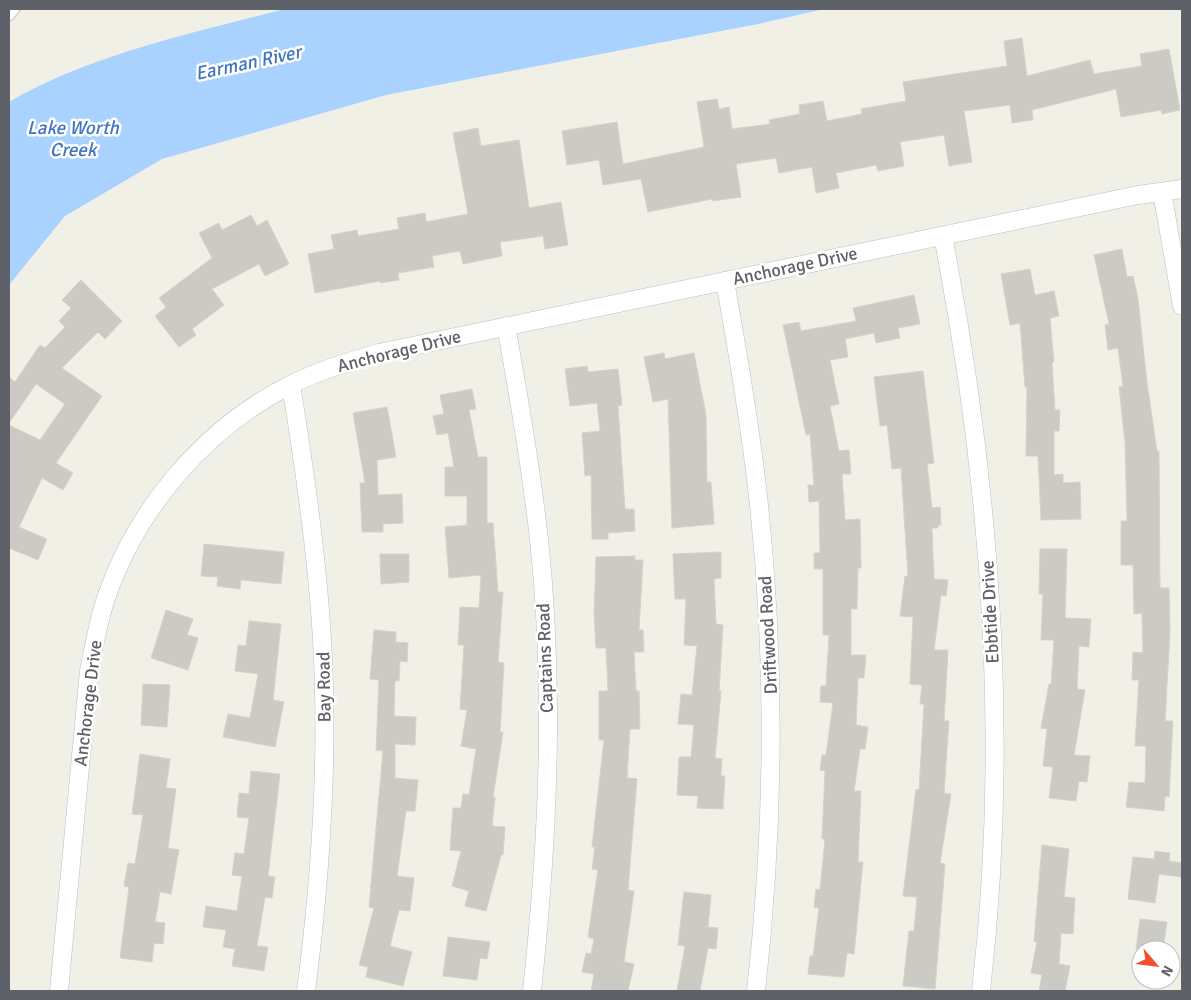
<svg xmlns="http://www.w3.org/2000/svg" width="1191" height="1000" viewBox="0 0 1191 1000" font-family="Signika,sans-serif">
<rect width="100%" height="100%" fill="#f1f0e7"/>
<path fill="#aad2ff" d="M284,9H824L758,24L386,95L162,159L65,216L9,285V102C92,54 191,34 284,9Z"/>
<g fill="#cccac4" stroke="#d6d3c5">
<path d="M1022,38L1027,76L1090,60L1094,74L1142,66L1140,54L1169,49L1180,110L1162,114L1161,110L1121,117L1116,89L1032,110L1033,120L1012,123L1010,105L964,111L972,162L949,166L944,135L900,142L904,166L878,171L876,165L836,173L839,188L816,193L812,167L779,173L776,158L736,164L741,197L713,201L712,199L648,212L641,179L603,185L599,160L567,165L562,131L617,122L623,164L704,147L697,102L717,99L719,109L729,107L732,129L770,124L769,120L800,114L799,105L823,101L827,121L862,114L861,109L906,101L903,82L1007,66L1004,41Z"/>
<path d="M478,128L481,146L519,140L529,208L561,202L568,245L545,249L543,236L500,242L502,256L463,264L460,251L432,256L434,267L398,273L399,280L380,283V281L315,293L308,254L334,249L331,235L357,230L358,236L399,229L397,218L425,213L426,222L468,214L453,133Z"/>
<path d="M251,215L257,226L267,220L289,264L265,276L259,264L212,289L224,305L192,329L196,335L179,347L155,316L166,307L159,298L212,258L199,233L219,223L222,230Z"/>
<path d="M1122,249L1127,277L1133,276L1138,299L1147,383L1157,451H1159L1160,588H1169L1170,632L1165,721H1173L1169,797L1165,796L1164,811L1126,807L1129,782L1145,783L1146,746H1135L1139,680H1132L1133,652L1143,653L1142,613L1134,614L1133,565H1121V521H1127L1125,442L1119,387L1123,386L1118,348L1108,350L1105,325L1109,324L1094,255Z"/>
<path d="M1030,269L1035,295L1054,291L1059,316L1050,318L1054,362H1052L1055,410H1060L1059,431H1054V475L1063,474V483L1080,482L1081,519L1041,520L1038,456H1026L1027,387H1025L1020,323L1010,325L1001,274Z"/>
<path d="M81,280L122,321L105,339L98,332L62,368L102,396L56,463L73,473L63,490L42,478L19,527L47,539L38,560L9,548V425L40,440L65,404L36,384L9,423V377L15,382L40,345L45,348L65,327L59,321L71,308L62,300Z"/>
<path d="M914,295L920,324L898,328L900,338L876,343L874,333L845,339L848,357L830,360L839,404L830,406L839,451L849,450L851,474H842L845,520L860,519L861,568H858L857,609H851V655H866L864,678H858L856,725L868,727L865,749H860L854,791H861L858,862H863L854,954L847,953L844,977L808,974L810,956H813L819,908L814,907L816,889L820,890L825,839H822L825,771L820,770L822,755H826L833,703L820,702L821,686H826L829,635H823V569H814V553H820L819,501L809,502L808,485H814L810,434L806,435L783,325L799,322L801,331L856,321L853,308Z"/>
<path d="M664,353L665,359L694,353L706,415L707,482H711L714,524L672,528L668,399L653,402L644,357Z"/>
<path d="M587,366L588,372L618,369L622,405L618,406L625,509H634L635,531L608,533V539H592L591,475L585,476L582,433L600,431L597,403L570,406L565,369Z"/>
<path d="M923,371L934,463L927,464L932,508L940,507L941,525H938V528H932L934,579L948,580L946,596L941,595L934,650H948L944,721H949L944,793L951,794L940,863L945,864L935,989L903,986L909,931H914L917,897L903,896L916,789L919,790L924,704H920L922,685L910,684L913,617L900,616L905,576H908L901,468L892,469L887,425L880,426L874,377Z"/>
<path d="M472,389L476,409L469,410L478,457H487V523H493L498,592H503L498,662L504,663L500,732H503L493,797H495L492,826L505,827L503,855H501L486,911L465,906L469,891L452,886L461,851L450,850L453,808H461L463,794L469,795L476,749L461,746L467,710L460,709L464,645H458L460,607L479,608L481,575L449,578L445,527L467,525V496H445V467H454L448,433L437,435L433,416L444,414L440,395Z"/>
<path d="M387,407L396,457L377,460L378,495L402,494L403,523L383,524V532H362L360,483H365L353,413Z"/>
<path d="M204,544L284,552L281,584L241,580L240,589L217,586L218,577L201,576Z"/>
<path d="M1040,549H1067L1065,618L1091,619L1089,647L1079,646L1077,689L1085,690L1074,755L1090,756L1087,782L1079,781L1076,801L1049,798L1053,767L1043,766L1047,729L1041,728L1049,684L1051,685L1054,640H1041L1043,594H1039Z"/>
<path d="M721,552V578L714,579L716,624L723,625L719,691H721L715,758L722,759L721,776H725L723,809L697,808L698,796L677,795L679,757H691L694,725L678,724L681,694L692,695L697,646L684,645L686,599H675L673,554Z"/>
<path d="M380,554H409V582L381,584Z"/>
<path d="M635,556V560H643L639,630H643L644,652H634L636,691H639L640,729H630L627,778L637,779L628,890L634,891L624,962L634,964L628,991H591L594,974L582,972L586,953L591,954L594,939L588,937L598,870L592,869L595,847H592L604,740H599V691H608L606,648H596L594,614L596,557Z"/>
<path d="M166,610L193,619L187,635L198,638L188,670L151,658Z"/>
<path d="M249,621L281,624L273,700L284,702L275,747L223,737L228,714L250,718L258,674L235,671L238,645L246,646Z"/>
<path d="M374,630L396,632V642L408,643L407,662L400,661L399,681H395L394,716L416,717L415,745L395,744V778L418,780L415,811H406L397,876L414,878L410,911L399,910L390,946L412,952L403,986L366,977L368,967L359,965L374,908L369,907L383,751L376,750L379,680L370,679Z"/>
<path d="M143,684L170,685L167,727L141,725Z"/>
<path d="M140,754L170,759L166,788L176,789L168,848L179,850L171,894L160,892L155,922L165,923L163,944L154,943L152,962L120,958L129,887L124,886L128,863L135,864L143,815L132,814Z"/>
<path d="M251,771L280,774L268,876L275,877L272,898L265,897L257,946L268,947L264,971L232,966L235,949L223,947L226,930L203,927L206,906L237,911L242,876L232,875L235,853L244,854L249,818L237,817L239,793L249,794Z"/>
<path d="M1042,845L1069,849L1064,897L1075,898L1073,934L1061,933L1059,964L1070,966L1065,991H1039L1042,975L1031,973L1037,942H1034Z"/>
<path d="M1155,851L1170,853L1169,861L1182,863V877L1159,874L1155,903L1128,899L1133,857L1154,859Z"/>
<path d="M684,892L711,895L708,927L718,928L716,949L708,948L700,991H677L685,946L678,945Z"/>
<path d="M1140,919L1167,922L1163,950H1136Z"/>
<path d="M448,937L490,942L487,959L480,958L477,980L443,976Z"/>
</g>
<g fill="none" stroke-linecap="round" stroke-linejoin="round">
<g stroke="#bcbec3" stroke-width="11">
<path id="service" d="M9,16L15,9"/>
</g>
<g stroke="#bcbec3" stroke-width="19">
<g id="minor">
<path d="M1162,192L1182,306"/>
<path d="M943,236C991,484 1010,739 981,991"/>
<path d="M725,281C738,355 751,430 759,505C776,667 774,830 756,991"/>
<path d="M506,326C519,397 531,468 539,539C555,689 548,841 532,991"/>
<path d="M291,385C305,470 317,554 322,640C329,758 321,875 306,991"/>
<path d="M59,991L89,671C94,646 98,622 106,598C137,508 205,428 290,385C318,371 348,362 379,353L1138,195L1182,189"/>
</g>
</g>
<use href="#service" stroke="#fff" stroke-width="9"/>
<use href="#minor" stroke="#fff" stroke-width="18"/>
</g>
<g text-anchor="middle" stroke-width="5" stroke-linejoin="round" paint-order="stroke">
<g font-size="18" fill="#5e6268" stroke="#fff">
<text transform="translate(795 266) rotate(-12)" y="6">Anchorage Drive</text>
<text transform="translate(399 351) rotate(-14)" y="6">Anchorage Drive</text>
<text transform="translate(990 612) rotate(-93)" y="6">Ebbtide Drive</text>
<text transform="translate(768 635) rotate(-93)" y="6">Driftwood Road</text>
<text transform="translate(545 658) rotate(-92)" y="6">Captains Road</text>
<text transform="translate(324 687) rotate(-91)" y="6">Bay Road</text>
<text transform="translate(88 703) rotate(-83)" y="6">Anchorage Drive</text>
</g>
<g font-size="19" font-style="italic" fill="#4275c1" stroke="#fff">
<text transform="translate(248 62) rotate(-12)" y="7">Earman River</text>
<text x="73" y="134">Lake Worth<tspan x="73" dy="22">Creek</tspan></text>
</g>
</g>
<rect width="1191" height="1000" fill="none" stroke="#5e6268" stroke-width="20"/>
<g transform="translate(1156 965) rotate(118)"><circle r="24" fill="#ffffff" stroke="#bfc0c3"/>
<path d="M0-4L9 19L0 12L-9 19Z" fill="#f14f2e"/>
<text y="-8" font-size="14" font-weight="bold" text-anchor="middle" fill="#5e6268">N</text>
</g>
</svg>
